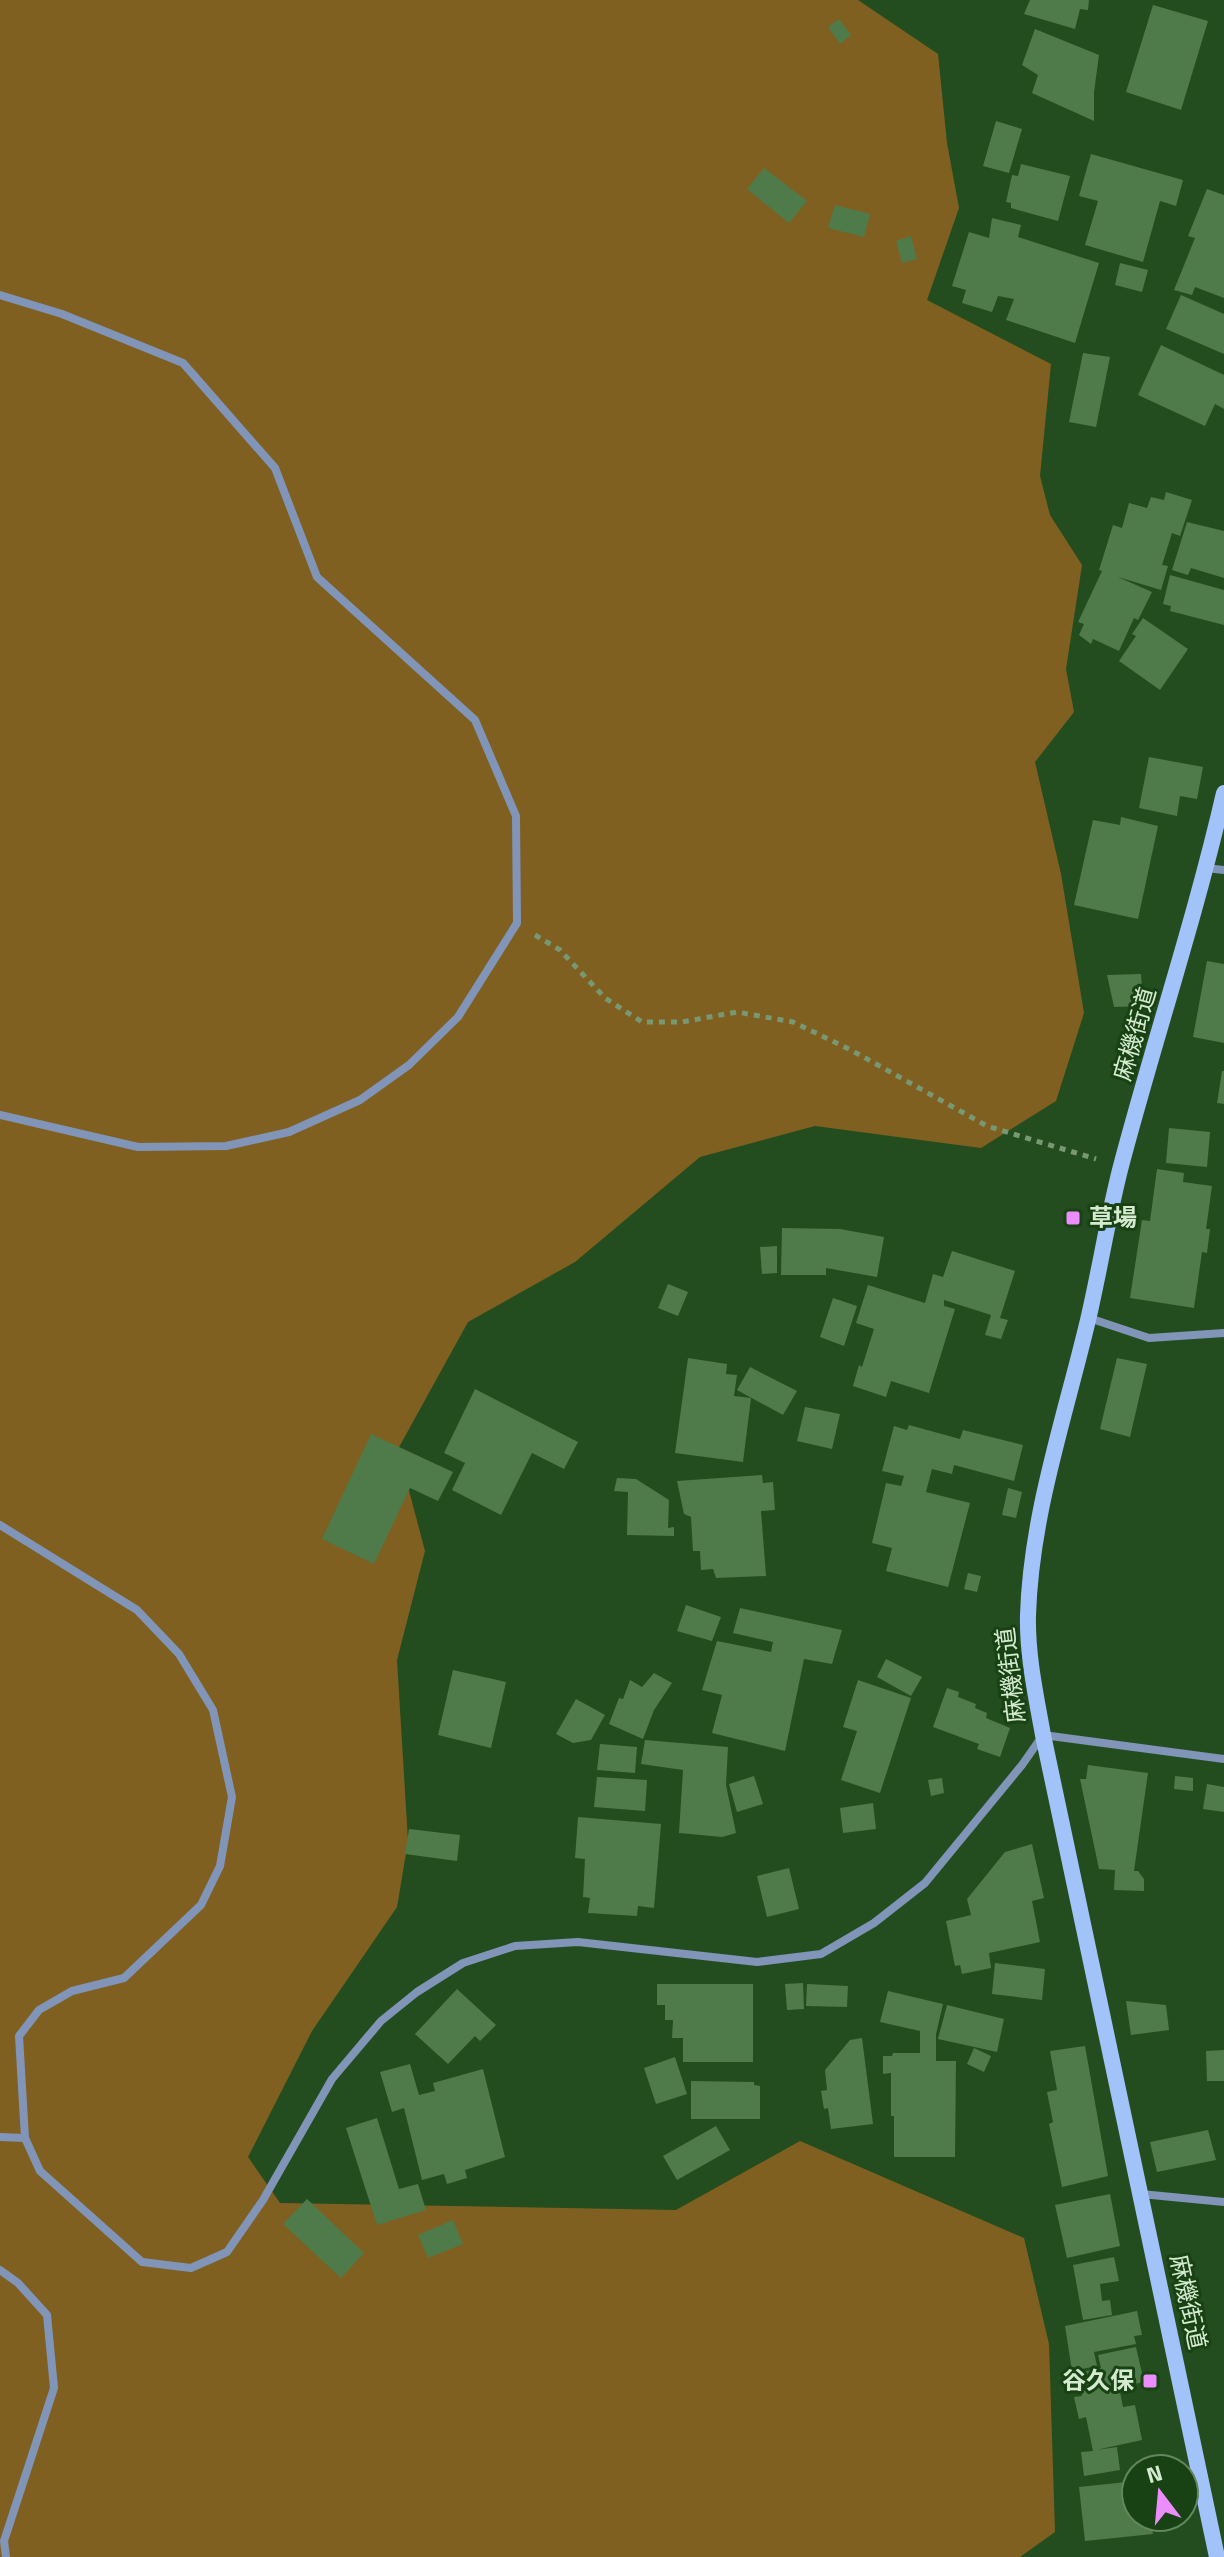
<svg xmlns="http://www.w3.org/2000/svg" width="1224" height="2557" viewBox="0 0 1224 2557" font-family="'Titillium Web','Noto Sans JP',sans-serif">
<rect width="100%" height="100%" fill="#244d1f"/>
<path fill="#806020" d="M0,0H858L938,54L947,143L959,208L927,300L1051,364L1040,476L1050,515L1082,565L1066,669L1074,712L1035,762L1061,874L1084,1013L1056,1101L981,1148L815,1126L700,1157L575,1262L468,1322L398,1449L425,1551L397,1660L408,1841L397,1907L312,2031L248,2157L280,2203L676,2210L800,2141L1024,2238L1049,2344L1055,2532L1020,2557H0Z"/>
<g fill="#4f7a49">
<path d="M1030,0H1089L1088,10L1080,9L1075,29L1024,14Z"/>
<path d="M1153,5L1208,21L1181,110L1126,92Z"/>
<path d="M839,19L851,35L840,44L828,27Z"/>
<path d="M1035,29L1099,55L1094,92V121L1032,93L1038,75L1022,65Z"/>
<path d="M996,121L1022,129L1009,173L983,166Z"/>
<path d="M1091,154L1183,180L1176,206L1160,201L1143,262L1085,245L1098,201L1079,196Z"/>
<path d="M1021,164L1070,176L1058,221L1011,208V203L1006,202L1012,175L1018,176Z"/>
<path d="M764,168L807,201L789,223L747,189Z"/>
<path d="M1207,189L1224,195V298L1195,287L1192,295L1174,290L1195,238L1188,236Z"/>
<path d="M835,205L870,214L864,237L828,228Z"/>
<path d="M992,218L1021,225L1018,237L1099,263L1075,343L1006,320L1014,299L998,296L992,312L962,303L966,290L952,286L969,232L989,238Z"/>
<path d="M911,236L917,259L902,263L896,241Z"/>
<path d="M1120,263L1148,270L1142,292L1115,285Z"/>
<path d="M1181,295L1224,314V354L1166,329Z"/>
<path d="M1161,345L1224,375V409L1215,404L1205,426L1138,395Z"/>
<path d="M1083,353L1110,357L1096,427L1069,422Z"/>
<path d="M1166,492L1192,500L1180,536L1172,533L1162,565L1168,566L1161,590L1118,577L1152,592L1138,620L1134,618L1119,651L1093,639L1091,644L1079,635L1084,624L1078,622L1102,571L1099,570L1113,525L1122,528L1129,503L1147,508L1151,497L1164,500Z"/>
<path d="M1187,522L1224,531V578L1191,568L1188,575L1172,570Z"/>
<path d="M1170,575L1224,590V625L1170,611L1171,606L1163,604Z"/>
<path d="M1143,618L1188,649L1160,690L1119,661L1136,636L1132,634Z"/>
<path d="M1149,757L1203,767L1197,799L1180,796L1177,816L1139,808Z"/>
<path d="M1121,817L1158,826L1138,919L1074,905L1093,820L1120,825Z"/>
<path d="M1207,961L1224,964V1043L1193,1037Z"/>
<path d="M1141,974L1143,1006L1114,1007L1107,975Z"/>
<path d="M1222,1071H1224V1104L1217,1103Z"/>
<path d="M1169,1128L1210,1132L1207,1167L1166,1163Z"/>
<path d="M1157,1169L1184,1173L1183,1182L1212,1186L1206,1229H1210L1207,1253L1202,1252L1194,1308L1130,1298L1142,1220L1150,1221Z"/>
<path d="M782,1228L840,1229L884,1237L877,1277L826,1268V1275H781Z"/>
<path d="M777,1246V1273L762,1274L760,1247Z"/>
<path d="M952,1251L1015,1271L1000,1318L1008,1320L1001,1339L985,1335L991,1315L944,1300V1306L955,1309L929,1393L891,1381L886,1397L853,1386L859,1365L862,1367L874,1329L856,1323L868,1285L925,1303L933,1274L943,1277Z"/>
<path d="M668,1284L688,1292L678,1316L658,1308Z"/>
<path d="M833,1298L857,1306L844,1346L820,1337Z"/>
<path d="M688,1358L727,1364L726,1374L737,1375L734,1396L751,1398L743,1462L675,1453Z"/>
<path d="M1117,1358L1147,1364L1130,1437L1100,1429Z"/>
<path d="M750,1367L797,1391L783,1415L737,1390Z"/>
<path d="M475,1389L578,1442L564,1469L532,1453L501,1515L452,1490L465,1463L444,1453Z"/>
<path d="M805,1407L840,1414L832,1449L797,1441Z"/>
<path d="M909,1425L960,1439L963,1430L1023,1445L1014,1481L954,1465L952,1474L932,1469L926,1492L970,1503L948,1587L886,1571L892,1548L872,1543L886,1483L901,1486L904,1476L882,1471L894,1426L907,1430Z"/>
<path d="M371,1434L453,1472L438,1501L410,1488L374,1564L322,1539Z"/>
<path d="M762,1475L763,1483L773,1482L775,1510L761,1511L766,1576L716,1578L713,1569L701,1570L700,1551H693L691,1517L684,1514L677,1481Z"/>
<path d="M617,1478L636,1479L669,1500L668,1528L674,1527V1536L627,1535L628,1492L614,1491Z"/>
<path d="M1008,1488L1022,1492L1016,1518L1002,1515Z"/>
<path d="M968,1573L981,1576L977,1592L964,1589Z"/>
<path d="M686,1605L721,1617L712,1641L677,1631Z"/>
<path d="M740,1608L842,1630L832,1664L804,1659L785,1751L712,1733L722,1695L702,1690L717,1641L771,1652L773,1642L733,1633Z"/>
<path d="M886,1659L922,1677L911,1696L877,1677Z"/>
<path d="M453,1670L506,1682L491,1748L438,1735Z"/>
<path d="M654,1673L672,1683L654,1710L643,1739L609,1724L619,1698L623,1699L630,1680L642,1687Z"/>
<path d="M858,1680L911,1698L880,1793L841,1780L857,1731L843,1727Z"/>
<path d="M947,1688L959,1692L958,1697L976,1704L975,1708L987,1713L986,1718L1010,1728L1000,1757L977,1749L979,1744L933,1727Z"/>
<path d="M576,1699L605,1715L591,1740L573,1743L556,1734Z"/>
<path d="M645,1740L728,1747L726,1785L736,1833L722,1837L679,1833L683,1770L641,1764Z"/>
<path d="M600,1744L637,1747L635,1773L597,1770Z"/>
<path d="M1088,1765L1148,1773L1134,1871H1138L1144,1879V1891L1114,1890L1115,1870L1099,1869L1080,1779H1086Z"/>
<path d="M754,1776L763,1804L737,1812L729,1784Z"/>
<path d="M1175,1776L1193,1778V1791L1174,1789Z"/>
<path d="M597,1777L647,1780L645,1811L594,1807Z"/>
<path d="M942,1778L944,1793L931,1796L928,1780Z"/>
<path d="M1207,1784L1224,1787V1812L1203,1809Z"/>
<path d="M873,1803L876,1829L843,1833L840,1808Z"/>
<path d="M578,1817L661,1824L654,1908L638,1906L637,1916L588,1913L590,1898L583,1897L585,1859L575,1858Z"/>
<path d="M409,1829L460,1835L457,1861L405,1854Z"/>
<path d="M1032,1844L1044,1898L1032,1901L1040,1942L989,1953L991,1968L962,1974L960,1965L955,1966L946,1921L971,1915L967,1899L1005,1852Z"/>
<path d="M789,1868L799,1909L767,1917L757,1876Z"/>
<path d="M995,1963L1045,1969L1042,2000L992,1994Z"/>
<path d="M803,1983L804,2009L787,2010L785,1984Z"/>
<path d="M657,1984H753V2062H683V2038H672L673,2020H665V2005H657Z"/>
<path d="M807,1984L848,1986L847,2007L806,2006Z"/>
<path d="M457,1989L496,2025L480,2041L475,2036L448,2064L415,2034Z"/>
<path d="M888,1991L943,2004L936,2034V2061H956L955,2157H894V2116H891V2073L883,2074V2056H892L893,2053H920V2031L880,2022Z"/>
<path d="M1126,2001L1166,2005L1169,2030L1131,2035Z"/>
<path d="M947,2005L1004,2019L997,2052L938,2039Z"/>
<path d="M862,2038L873,2124L831,2129L828,2108L824,2109L821,2091L827,2090L825,2070L850,2040Z"/>
<path d="M1085,2046L1108,2176L1062,2187L1049,2124L1053,2122L1047,2092L1057,2090L1050,2051Z"/>
<path d="M974,2048L991,2056L984,2072L967,2064Z"/>
<path d="M1224,2050V2081H1207L1206,2051Z"/>
<path d="M675,2057L687,2094L656,2104L644,2068Z"/>
<path d="M410,2064L419,2095L435,2091L433,2083L483,2069L505,2157L465,2170L467,2178L447,2184L444,2174L422,2180L404,2108L392,2112L380,2072Z"/>
<path d="M691,2081L754,2082V2085L760,2086V2119H691Z"/>
<path d="M377,2118L399,2189L418,2184L426,2210L377,2225L346,2128Z"/>
<path d="M716,2126L730,2150L677,2180L663,2156Z"/>
<path d="M1208,2130L1216,2160L1157,2172L1150,2142Z"/>
<path d="M1110,2194L1120,2246L1067,2258L1055,2205Z"/>
<path d="M307,2199L364,2253L341,2278L283,2224Z"/>
<path d="M453,2220L463,2244L428,2258L418,2235Z"/>
<path d="M1114,2257L1119,2281L1100,2284L1102,2301L1110,2300L1112,2315L1083,2320L1073,2265Z"/>
<path d="M1137,2311L1142,2335L1134,2336L1136,2344L1094,2352L1097,2366L1072,2371L1065,2326Z"/>
<path d="M1136,2347L1144,2382L1119,2387L1123,2407L1135,2405L1142,2440L1096,2450L1117,2447L1120,2470L1084,2476L1081,2452L1093,2451L1086,2417L1079,2419L1074,2397L1082,2396L1077,2373L1101,2368L1098,2355Z"/>
<path d="M1136,2481V2517H1175L1176,2527L1152,2529L1153,2534L1085,2541L1079,2487Z"/>
</g>
<g fill="none" stroke-linecap="round" stroke-linejoin="round">
<path stroke="#789873" stroke-width="5" stroke-dasharray="6 6" stroke-linecap="butt" d="M535,935L560,950L605,998L642,1022H682L737,1012L793,1022L851,1050L987,1126L1096,1159"/>
<g stroke="#8095b8" stroke-width="8">
<path d="M0,295L62,314L183,363L275,468L317,577L475,720L516,816L517,923L458,1017L409,1065L360,1100L289,1132L226,1146L138,1147L0,1115"/>
<path d="M1206,868L1224,870"/>
<path d="M1089,1318L1149,1338L1224,1333"/>
<path d="M0,1525L137,1610L179,1654L213,1710L232,1797L220,1866L201,1905L124,1978L72,1991L39,2010L19,2036L25,2138L40,2171L142,2262L191,2268L227,2252L263,2200L332,2079L381,2021L417,1992L463,1963L515,1946L578,1942L757,1962L821,1954L874,1923L925,1883L1022,1765L1043,1735L1224,1759"/>
<path d="M0,2137L25,2138"/>
<path d="M1141,2194L1224,2202"/>
<path d="M0,2270L18,2283L47,2315L54,2388L4,2541L6,2557"/>
</g>
<path stroke="#a2c2fa" stroke-width="16" d="M1217,2557L1043,1735C1036,1696 1027,1655 1028,1615C1031,1515 1065,1417 1088,1320C1100,1269 1108,1216 1121,1166C1154,1041 1195,919 1224,793"/>
</g>
<g fill="#eb8dfc" stroke="#194214" stroke-width="3">
<rect x="1065" y="1210" width="16" height="16" rx="4"/>
<rect x="1142" y="2373" width="16" height="16" rx="4"/>
</g>
<g text-anchor="middle" stroke-width="6" stroke-linejoin="round" paint-order="stroke">
<g font-size="24" fill="#d4ebd0" stroke="#194214">
<text transform="translate(1135 1034) rotate(-74)" y="8">麻機街道</text>
<text transform="translate(1011 1675) rotate(-97)" y="8">麻機街道</text>
<text transform="translate(1188 2302) rotate(78)" y="8">麻機街道</text>
</g>
<g font-size="24" font-weight="bold" fill="#d4ebd0" stroke="#194214" text-anchor="start">
<text x="1089" y="1226">草場</text>
<text x="1134" y="2389" text-anchor="end">谷久保</text>
</g>
</g>
<g transform="translate(1160 2493) rotate(344)"><circle r="38" fill="#194214" stroke="#64865f" stroke-width="2"/>
<path d="M0-6L14 30L0 20L-14 30Z" fill="#eb8dfc"/>
<text y="-12" font-size="22" font-weight="bold" text-anchor="middle" fill="#d4ebd0">N</text>
</g>
</svg>
